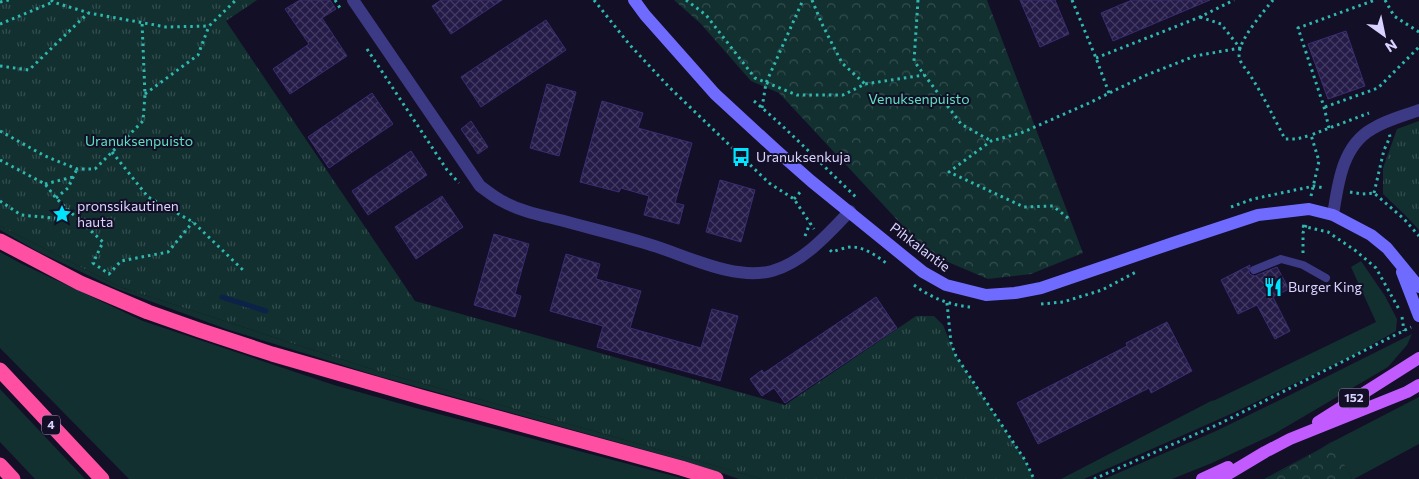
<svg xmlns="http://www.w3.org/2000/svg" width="1419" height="479" viewBox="0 0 1419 479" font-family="Commissioner,sans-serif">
<defs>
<pattern id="forest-crowns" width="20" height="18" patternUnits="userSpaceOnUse" patternTransform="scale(1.25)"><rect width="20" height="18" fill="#12302f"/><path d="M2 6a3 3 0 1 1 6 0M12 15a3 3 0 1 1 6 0" fill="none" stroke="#344d4e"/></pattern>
<pattern id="park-tufts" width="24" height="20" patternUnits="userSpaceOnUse" patternTransform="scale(1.25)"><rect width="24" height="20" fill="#12302f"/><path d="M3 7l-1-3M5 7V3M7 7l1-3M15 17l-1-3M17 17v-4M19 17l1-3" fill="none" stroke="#344d4e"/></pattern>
<pattern id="building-cross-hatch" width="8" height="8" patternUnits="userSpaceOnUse" patternTransform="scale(1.25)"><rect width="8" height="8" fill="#241b47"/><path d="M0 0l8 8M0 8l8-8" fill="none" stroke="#433b63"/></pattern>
</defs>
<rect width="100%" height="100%" fill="#130f26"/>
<g fill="#12302f">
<path d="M0,226L120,287L384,373L590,430L761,479H739L685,461L378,376L226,329L117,289L39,252L0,230Z"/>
<path d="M0,252L22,264L143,321L334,385L416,408L685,479H129L0,348Z"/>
<path d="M1361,261L1385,296L1397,319L1396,331L1352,356L1233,413L1179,437L1084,479H1061L1211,401L1215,400L1376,322L1351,267Z"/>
<path d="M1412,334L1407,345L1388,367L1274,434L1212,463L1172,479H1104L1216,431L1300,390Z"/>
<path d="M0,389L85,479H35L0,442Z"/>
<path d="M1419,397V444L1354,479H1352L1331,442L1268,479H1264L1332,442Z"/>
</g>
<g fill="url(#forest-crowns)">
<path d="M674,0H987L1083,253L1031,274L988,279L929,254L779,93L751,81L701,24Z"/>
<path d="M1332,442L1352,479H1268Z"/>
</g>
<g fill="url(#park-tufts)">
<path d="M0,0H257L226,21L415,301L785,405L916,316H934L943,325L956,356L1025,460L1034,479H761L590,430L384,373L120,287L0,226Z"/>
<path d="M1419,121V230L1405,215L1383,194V168L1397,129Z"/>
</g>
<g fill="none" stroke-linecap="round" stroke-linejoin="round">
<path stroke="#0c2248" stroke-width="5" d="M222,297L266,311"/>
</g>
<g fill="url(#building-cross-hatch)" stroke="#3b2d73">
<path d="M300,0H330L336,9L322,18L347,56L290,94L273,69L309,44L285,9Z"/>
<path d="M441,0H502L451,34L432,6Z"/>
<path d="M1020,0H1055L1069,34L1040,47Z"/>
<path d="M1132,0H1210L1113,41L1101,13Z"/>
<path d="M546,20L566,50L481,107L461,77Z"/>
<path d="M1346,31L1365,86L1328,99L1308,44Z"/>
<path d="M547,84L576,92L559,156L530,148Z"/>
<path d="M372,93L393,124L329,168L308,137Z"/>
<path d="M602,101L643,113L638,128L692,143L675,203L684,205L679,224L644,215L649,196L621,188L619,192L580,182Z"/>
<path d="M471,121L488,147L478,154L461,129Z"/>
<path d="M411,151L427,175L368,215L352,191Z"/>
<path d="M720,180L755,190L741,242L706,232Z"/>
<path d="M442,196L463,227L416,259L395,227Z"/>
<path d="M494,234L529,244L515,294L521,296L515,317L474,305Z"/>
<path d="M566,254L600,264L596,279L641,291L630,328L701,348L712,309L738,316L720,381L597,347L603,326L550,311Z"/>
<path d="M1250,265L1249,273L1251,275L1255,276L1277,267L1289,289L1273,297L1290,331L1275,339L1257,305L1238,314L1221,280Z"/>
<path d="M876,297L897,328L785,403L774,388L762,396L750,379L762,370L764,373Z"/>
<path d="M1167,322L1192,371L1151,393L1149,388L1038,444L1017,403L1127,346L1126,343Z"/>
</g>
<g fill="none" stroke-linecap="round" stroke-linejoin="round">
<g stroke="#2fb8b0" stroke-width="3" stroke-dasharray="2.5 4" stroke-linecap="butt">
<path d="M51,0L53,2L89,13L166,27L209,26L236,0"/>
<path d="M335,0L340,8"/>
<path d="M594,0L629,44L669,87L769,183L794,199L814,229"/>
<path d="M686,0L706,15L755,78L797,95H843L865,84L924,75"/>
<path d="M812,0L822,24L842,63L865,84"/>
<path d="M918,0L914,61L961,124L991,141"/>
<path d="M1072,0L1096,58L1109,93"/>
<path d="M1273,0C1264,11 1238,41 1239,55C1239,61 1244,67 1248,72C1262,93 1273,116 1285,139H1297L1311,135"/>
<path d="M1385,0L1394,16L1419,32"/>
<path d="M0,2L9,0"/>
<path d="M0,24L53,2"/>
<path d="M367,49L447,170L459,183"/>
<path d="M1096,58L1200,17L1234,0"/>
<path d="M0,66L29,70L88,13"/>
<path d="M145,94L198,55L209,26"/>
<path d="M754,101C790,131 823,166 857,198"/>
<path d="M1325,107L1378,88L1419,47"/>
<path d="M762,108L766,83L803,0"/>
<path d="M1329,128L1324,107L1298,28L1375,0"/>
<path d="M0,131L45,156L77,169H95L143,121L145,95L142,22"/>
<path d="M112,152L148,197L193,222L243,270"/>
<path d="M0,160L45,184L56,198L65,207L103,242L93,263L109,274L121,261L168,252L193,222"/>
<path d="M45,184L73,177"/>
<path d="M1350,192L1362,194L1374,193L1404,219L1419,236"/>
<path d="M1374,193L1384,150L1390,137L1389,133"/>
<path d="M1311,196L1319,161L1311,135L1369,113"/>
<path d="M56,198L68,188L77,169"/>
<path d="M794,199L802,190"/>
<path d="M0,201L21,215L65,219V208"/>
<path d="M1231,207L1253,199L1314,186L1324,188"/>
<path d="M1068,218L1053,206L1024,207L949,172L991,141L1021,133L1087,104L1144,76L1195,56L1240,48L1221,24L1200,17"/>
<path d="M1302,226L1328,232L1356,251L1376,268L1400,311"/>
<path d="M805,236L810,223"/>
<path d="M830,250L832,252C838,250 846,247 852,247C864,247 877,256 886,263"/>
<path d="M1303,253V233L1306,225"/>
<path d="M914,285C931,298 950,305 970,307"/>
<path d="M947,303L951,343L956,356L1025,460L1034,479"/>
<path d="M1041,304L1063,302L1102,290L1136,272"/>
<path d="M1402,317L1404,331"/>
<path d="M1094,479L1221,423L1411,327"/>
</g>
<path stroke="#3d3a85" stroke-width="8" d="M1254,270L1281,259L1303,265L1326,278"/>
<g stroke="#3d3a85" stroke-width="12">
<path d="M353,0L480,186C487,191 494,197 502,201C520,211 540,215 560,220C589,228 619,235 648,244C686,255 733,281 772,271C804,262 829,233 850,211"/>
<path d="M1333,215C1338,184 1342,146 1372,129C1386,120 1403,116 1419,110"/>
</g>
<g stroke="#6f6bff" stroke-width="12">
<path d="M634,0L645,15L715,94L777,151L811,181L923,272L946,285L986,295L1015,293L1041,288L1173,243L1258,215L1309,209L1333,215L1371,235L1387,248L1419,287"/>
<path d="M1402,272L1419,316"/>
</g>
<g stroke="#c25bff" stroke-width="12">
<path d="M1318,422L1419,358"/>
<path d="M1202,479L1228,467"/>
<path d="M1220,479L1265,452L1290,439L1407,392L1419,385"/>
</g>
<g stroke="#ff4fa3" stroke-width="15">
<path d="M0,241L80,283L148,312L199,330L272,354L421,397L681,468L716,479"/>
<path d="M0,370L102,479"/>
<path d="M0,465L13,479"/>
</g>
</g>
<defs>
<g id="bus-bare" transform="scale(1.5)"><path d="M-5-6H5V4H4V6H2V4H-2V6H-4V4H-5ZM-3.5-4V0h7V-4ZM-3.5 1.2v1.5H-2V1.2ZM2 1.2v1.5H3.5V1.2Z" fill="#00e5ff" stroke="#130f26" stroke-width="2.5" paint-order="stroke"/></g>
<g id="sight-bare" transform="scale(1.5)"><path d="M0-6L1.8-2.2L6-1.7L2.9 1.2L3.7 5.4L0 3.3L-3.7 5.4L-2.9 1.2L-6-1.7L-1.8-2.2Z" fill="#00e5ff" stroke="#130f26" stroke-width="2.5" paint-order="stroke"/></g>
<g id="restaurant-bare" transform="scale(1.5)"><path d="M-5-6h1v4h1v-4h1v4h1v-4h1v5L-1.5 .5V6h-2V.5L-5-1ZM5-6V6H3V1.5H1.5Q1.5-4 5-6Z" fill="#00e5ff" stroke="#130f26" stroke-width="2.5" paint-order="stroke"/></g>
</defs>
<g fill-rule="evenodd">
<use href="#bus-bare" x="741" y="157"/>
<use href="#sight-bare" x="62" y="214"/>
<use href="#restaurant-bare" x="1273" y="287"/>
</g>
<g text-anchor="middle" stroke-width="4" stroke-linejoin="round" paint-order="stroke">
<g fill="#130f26" stroke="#9e99be" stroke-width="1">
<rect x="1339" y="388.5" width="30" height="19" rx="4"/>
<rect x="42" y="415.5" width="18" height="19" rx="4"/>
</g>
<g font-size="12" font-weight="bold" fill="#d9d4ff">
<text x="1354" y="402">152</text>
<text x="51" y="429">4</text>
</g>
<g font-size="14" fill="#5fe0c0" stroke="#130f26">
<text x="919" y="104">Venuksenpuisto</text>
<text x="139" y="146">Uranuksenpuisto</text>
</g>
<g font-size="14" fill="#d9d4ff" stroke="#130f26" text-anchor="start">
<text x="756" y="162">Uranuksenkuja</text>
<text x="77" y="211">pronssikautinen<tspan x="77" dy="16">hauta</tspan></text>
<text x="1288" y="292">Burger King</text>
</g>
<g font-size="14" fill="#d9d4ff" stroke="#130f26">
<text transform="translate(920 247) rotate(37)" y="5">Pihkalantie</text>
</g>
</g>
<g transform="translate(1384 35) rotate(147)" stroke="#130f26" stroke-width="4" paint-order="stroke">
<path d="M0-4L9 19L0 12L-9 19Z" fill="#d9d4ff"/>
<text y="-8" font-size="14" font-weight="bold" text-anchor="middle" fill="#d9d4ff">N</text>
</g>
</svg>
